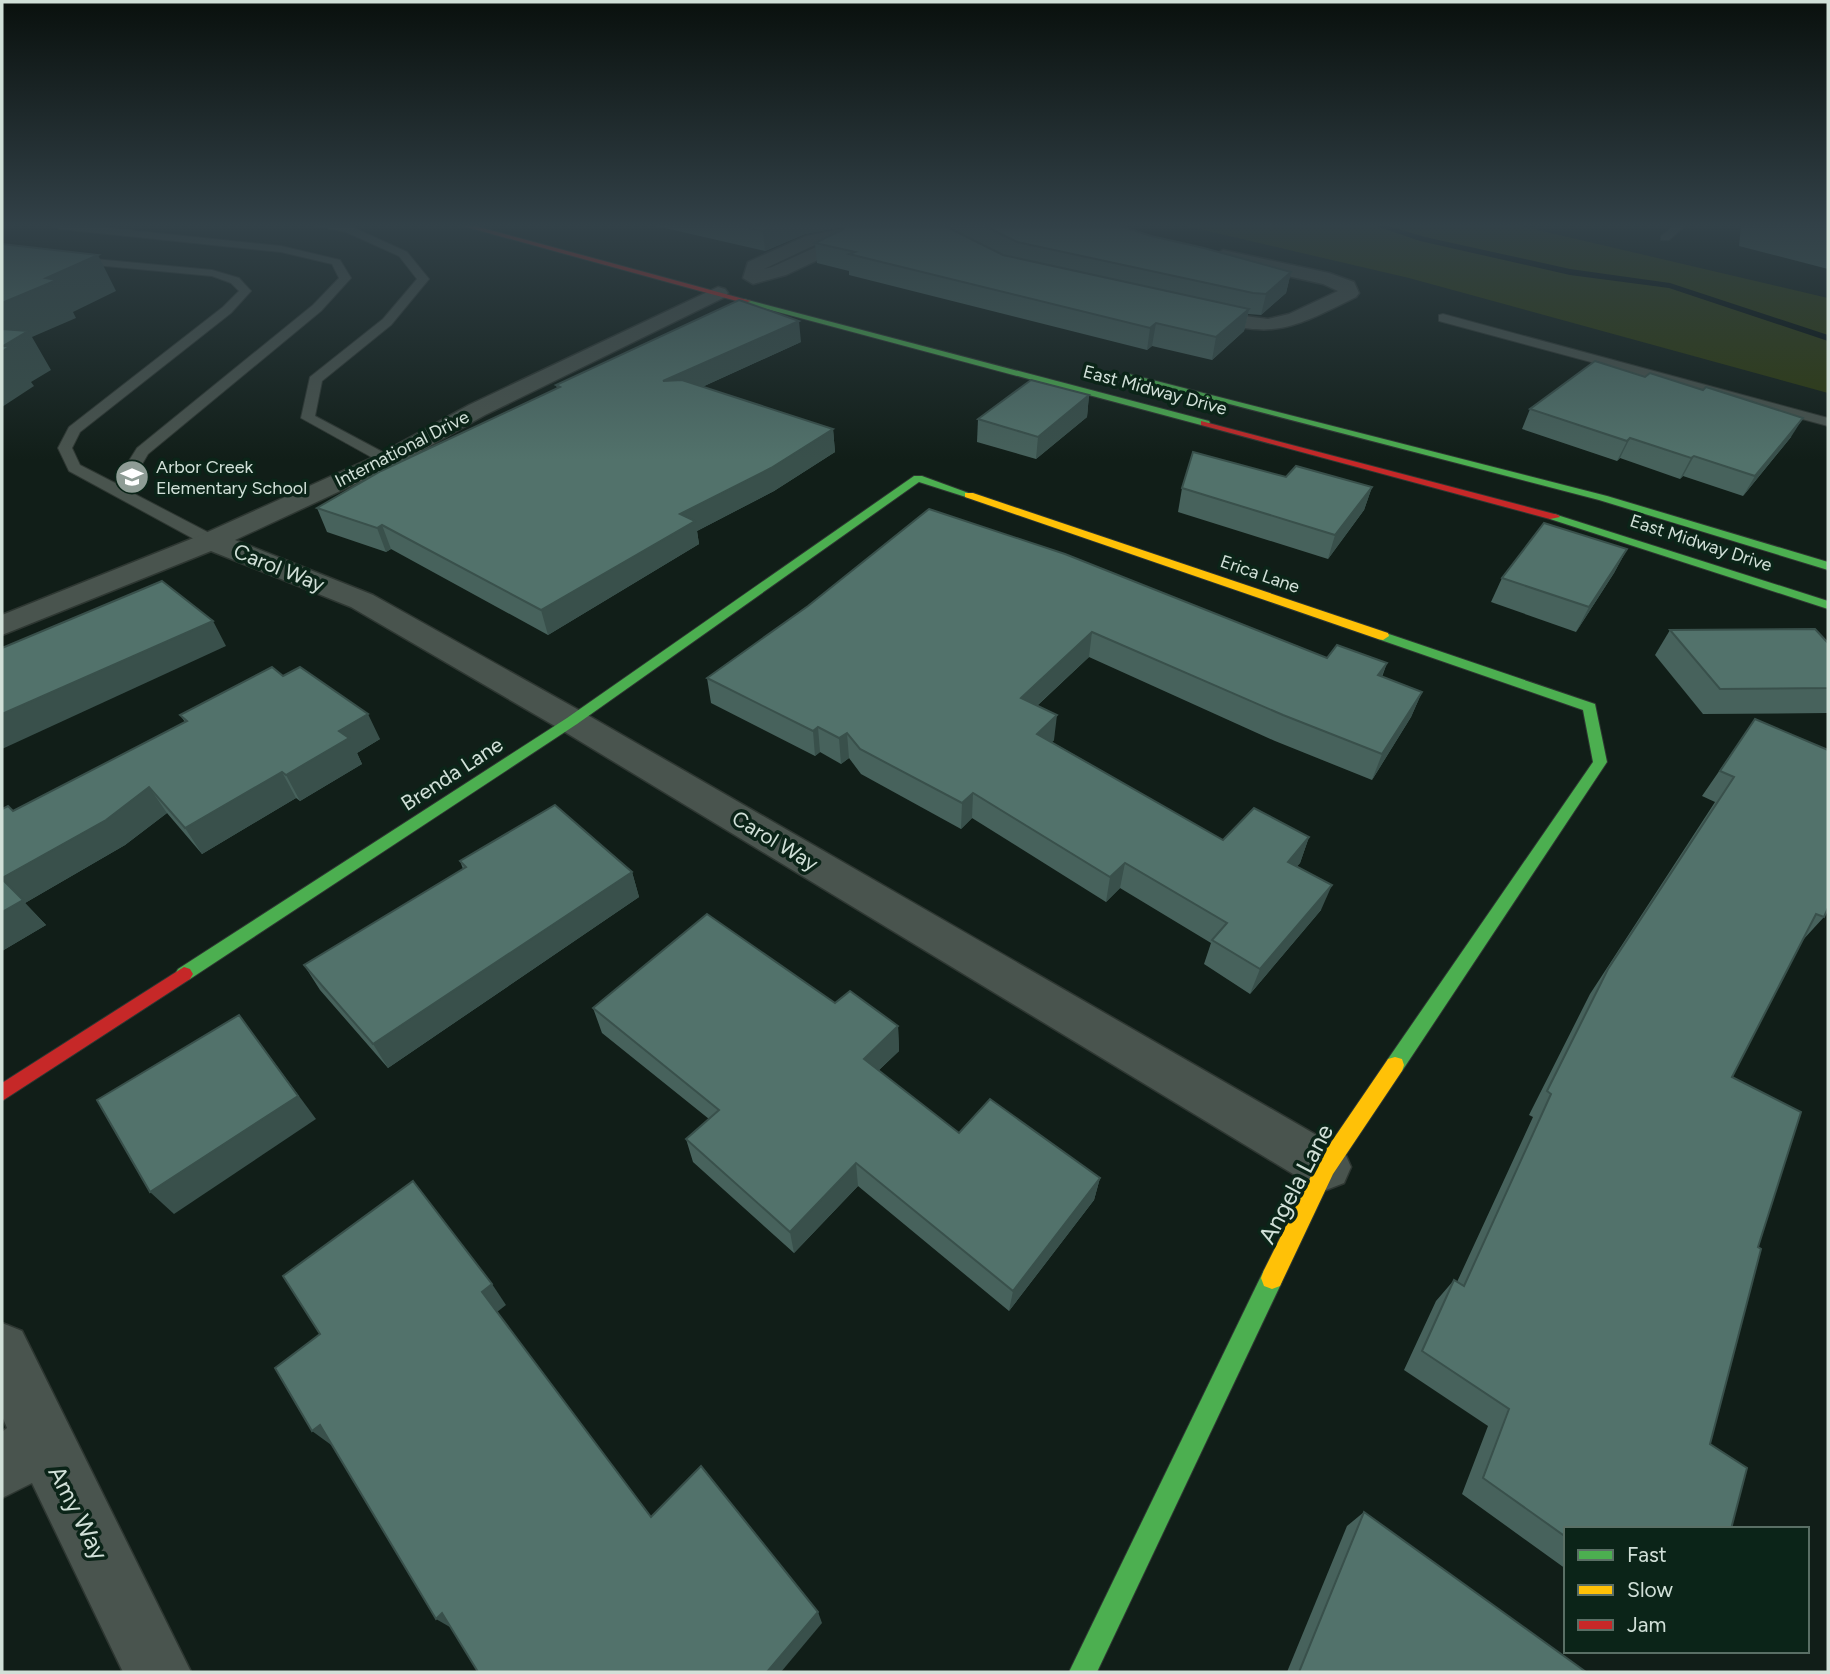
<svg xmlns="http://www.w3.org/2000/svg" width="1830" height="1674" viewBox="0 0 1830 1674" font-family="Figtree,sans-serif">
<rect width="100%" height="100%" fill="#111e18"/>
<path fill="#2e3b0d" d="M1186,226H1521L1828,298V393L1409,278Z"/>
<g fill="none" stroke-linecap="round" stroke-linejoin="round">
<path fill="#020d0d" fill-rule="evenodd" d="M1376,226H1388L1425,237L1570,269L1670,283L1828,335V341L1669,288L1570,275L1420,241Z"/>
<g stroke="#2e3732" stroke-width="2">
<g id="lane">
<path d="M55,226H90L281,246L340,260L351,278L321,311L148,454L127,490L217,537L219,541L217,545H205L69,471L58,448L69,427L223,307L239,291L231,283L212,276L73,263L67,260L73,257L212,270L239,278L251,291L231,313L80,432L72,448L80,465L115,483L137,448L313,305L339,278L332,264L281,252L60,229Z"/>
<path d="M317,226L352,227L407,252L429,279L391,325L322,381L315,416L392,457L395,460L392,463H382L301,418L310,377L383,319L417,279L399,256L346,232Z"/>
<path d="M1674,226H1685L1669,240H1661V236Z"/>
<path d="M1443,314L1828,418V426L1439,321V315Z"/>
</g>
</g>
<g stroke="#2e3732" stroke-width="3">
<g id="street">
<path d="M841,229L850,234L843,248L786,275L753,284L743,278L748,262L806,236ZM825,243L772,267L764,269L817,244Z"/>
<path d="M1223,250L1329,273L1354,282L1359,293L1356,297C1279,336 1271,337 1188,315L1185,311L1188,307L1195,305L1237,315L1268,319L1289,314L1338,291L1323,284L1216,260L1214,256Z"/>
<path d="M718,287L725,289L728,293L725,297L485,415L396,465L235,540L373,595L584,713L1344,1151L1351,1167L1344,1183L1326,1190L1308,1183L560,729L351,607L211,551L2,635V615L201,535L378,455L469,405Z"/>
<path d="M2,1323L22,1331L191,1672H123L32,1483L2,1498V1432L7,1428L2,1416Z"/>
</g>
</g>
<g stroke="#2e3732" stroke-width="2">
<g id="fast">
<path d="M744,299L1209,421L1210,423L1201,425L744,303Z"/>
<path d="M1129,374L1607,496L1828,562V570L1599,500L1129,378Z"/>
<path d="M914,476H922L974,495L969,498L919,482L577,724L190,979L184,981L178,979L175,974L178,969L567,718Z"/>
<path d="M1554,514L1828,601V609L1550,519L1548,517Z"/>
<path d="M1383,632L1595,704L1607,762L1402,1071L1395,1073L1388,1071L1386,1065L1388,1059L1593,762L1583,710L1378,639L1377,636Z"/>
<path d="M1272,1267L1280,1270L1283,1278L1280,1286L1097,1672H1069L1264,1270Z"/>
</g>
</g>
<g stroke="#2e3732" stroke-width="2">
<g id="slow">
<path d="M965,493H973L1388,633L1389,636L1383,640L1378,639L965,497Z"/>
<path d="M1395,1057L1402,1059L1404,1065L1402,1071L1333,1174L1280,1286L1272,1289L1264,1286L1261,1278L1264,1270L1319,1160L1388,1059Z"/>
</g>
</g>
<g stroke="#2e3732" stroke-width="2">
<g id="jam">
<path d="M463,226H475L751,301L744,303Z"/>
<path d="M1201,421L1558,515L1560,517L1550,519L1201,425Z"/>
<path d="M184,967L190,969L193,974L190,979L2,1101V1083Z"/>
</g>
</g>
<use href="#lane" fill="#49544e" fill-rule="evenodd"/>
<use href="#street" fill="#49544e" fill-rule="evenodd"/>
<use href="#fast" fill="#4caf50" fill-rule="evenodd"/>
<use href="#slow" fill="#ffc107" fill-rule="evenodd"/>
<use href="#jam" fill="#c62828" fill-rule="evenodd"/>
</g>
<g fill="#47625c">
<path d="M656,226H1121L1151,236L1291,272L1286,293L1261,315L1248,314L1244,331L1212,360L1152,346L1147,350L849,275V271L817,263L815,243L845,228L842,227L805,234L765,251Z"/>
<path d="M1741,226H1828V269L1739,246Z"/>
<path d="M801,342L702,387L833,429L835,452L774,491L697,531L699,544L548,635L391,549L386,552L327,532L317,508L557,388L556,385Z"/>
<path d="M1089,395L1087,417L1036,459L977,442L978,419Z"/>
<path d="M1530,409L1791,437L1743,496L1683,476L1680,479L1620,458L1617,461L1522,429Z"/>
<path d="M1372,487L1364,510L1328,559L1178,512L1182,488Z"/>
<path d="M929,509L1327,658L1387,663L1382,677L1422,692L1411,717L1372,780L1275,741L1089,657L1037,706L1054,740L1052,742L1223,840L1309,837L1300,863L1297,866L1321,910L1250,994L1204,964L1211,943L1120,888L1106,902L972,818L961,829L861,774L849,758L841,764L820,752L815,756L711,703L707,678L808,606Z"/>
<path d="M1627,549L1614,573L1576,632L1491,602L1502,578Z"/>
<path d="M1670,630L1828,643V713L1703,714L1655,655Z"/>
<path d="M283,676L380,739L357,753L362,764L300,801L296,798L202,854L167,813L125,845L25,903L46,925L2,951L13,811L185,722L180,715Z"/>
<path d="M1755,719L1824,917L1802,941L1732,1077L1566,1529V1569L1462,1494L1488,1426L1404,1370L1436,1301L1454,1280L1457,1282L1533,1117L1529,1115L1590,994L1715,802L1702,796Z"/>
<path d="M460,861L632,872L639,897L388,1068L320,990L304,965L463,869Z"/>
<path d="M835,1003L898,1026L899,1051L878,1071L959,1133L1100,1178L1094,1200L1009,1311L858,1186L794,1253L693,1162L686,1139L709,1119L602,1033L593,1008Z"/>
<path d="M1364,1512L1586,1672H1287L1347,1526Z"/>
</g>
<g fill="#39504b">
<path d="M776,226H842V227L805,234L765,251L763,231Z"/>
<path d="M98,255L116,291L73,312L76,318L32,337L51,370L31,382L34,386L2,407V303L46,278Z"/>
<path d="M1291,272L1286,293L1261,315L1266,294Z"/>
<path d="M1249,309L1244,331L1212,360L1216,337Z"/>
<path d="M799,321L801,342L667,403L663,381Z"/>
<path d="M1156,323L1152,346L1147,350L1150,328Z"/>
<path d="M1089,395L1087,417L1036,459L1038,437Z"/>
<path d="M1803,418L1791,437L1743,496L1755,476Z"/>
<path d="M833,429L835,452L774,491L697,531L699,544L548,635L541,610L680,514Z"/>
<path d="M1630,438L1620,458L1617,461L1627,441Z"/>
<path d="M1694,456L1683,476L1680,479L1691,458Z"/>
<path d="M1372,487L1364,510L1328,559L1335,535Z"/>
<path d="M382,525L391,549L386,552L377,528Z"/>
<path d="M1627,549L1614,573L1576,632L1589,607Z"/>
<path d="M213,621L226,646L2,749V714Z"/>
<path d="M1092,632L1089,657L1018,723L1021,698Z"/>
<path d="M1387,663L1377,688L1378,675Z"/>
<path d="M1422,692L1411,717L1372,780L1382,754Z"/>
<path d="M368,714L380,739L357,753L362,764L300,801L286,775L339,731Z"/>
<path d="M1057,715L1054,740L1034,759L1037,734Z"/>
<path d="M818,727L820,752L815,756L813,731Z"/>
<path d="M847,733L849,758L841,764L839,738Z"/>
<path d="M282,772L296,798L202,854L185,828Z"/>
<path d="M149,787L167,813L125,845L25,903L46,925L2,951V878Z"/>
<path d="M973,793L972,818L961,829L962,803Z"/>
<path d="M1309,837L1300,863L1279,887L1288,862Z"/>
<path d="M1125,863L1120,888L1106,902L1110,877Z"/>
<path d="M632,872L639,897L388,1068L373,1044Z"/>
<path d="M1332,885L1321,910L1250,994L1260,969Z"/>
<path d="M239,1015L316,1119L174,1214L150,1192Z"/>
<path d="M898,1026L899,1051L865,1083L864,1059Z"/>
<path d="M856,1163L858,1186L794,1253L790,1232Z"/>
<path d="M1100,1178L1094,1200L1009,1311L1013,1291Z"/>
<path d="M492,1284L506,1305L497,1312L482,1292Z"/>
<path d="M320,1425L334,1447L312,1431Z"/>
<path d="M818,1612L822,1623L781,1672H767Z"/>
<path d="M442,1613L455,1630L436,1619Z"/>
</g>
<g fill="#52726b" stroke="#39504b" stroke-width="2">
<path d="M739,226H776L763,231Z"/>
<path d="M846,226H945L1003,255L1249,309L1216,337L1156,323L1150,328L849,254L855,252L815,243L844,229Z"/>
<path d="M985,226H1121L1151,236L1204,248L1291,272L1266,294L1253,293L1017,242Z"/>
<path d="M2,244L98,255L46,278L57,280L2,303Z"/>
<path d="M739,300L799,321L663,381L682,380L833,429L771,468L680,514L695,521L541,610L382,525L377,528L317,508L381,471L560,387L556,385Z"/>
<path d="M2,329L28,331L3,346H10L2,352Z"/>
<path d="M1595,361L1645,377L1650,373L1703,390L1706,387L1803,418L1755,476L1694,456L1691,458L1630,438L1627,441L1530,409Z"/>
<path d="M1031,380L1089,395L1038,437L978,419Z"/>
<path d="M1193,452L1286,477L1296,466L1372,487L1335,535L1182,488Z"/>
<path d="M929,509L1065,554L1327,658L1337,645L1387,663L1378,675L1422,692L1382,754L1283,715L1092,632L1021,698L1057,715L1037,734L1223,840L1254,808L1309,837L1288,862L1332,885L1260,969L1212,940L1227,923L1125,863L1110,877L973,793L962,803L860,749L847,733L839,738L818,727L813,731L707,678L808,606Z"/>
<path d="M1544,523L1627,549L1589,607L1502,578Z"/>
<path d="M162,581L213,621L2,714V648Z"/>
<path d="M1815,629L1828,643V688L1720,689L1670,630Z"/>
<path d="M272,667L283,676L300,667L368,714L339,731L349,738L286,775L282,772L185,828L149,787L106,820L2,878V809L8,806L13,811L187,721L180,715Z"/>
<path d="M1755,719L1828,750V908L1824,917L1816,914L1732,1077L1801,1112L1758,1247L1761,1249L1710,1444L1747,1468L1731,1529H1566V1537L1483,1478L1509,1409L1422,1351L1454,1280L1464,1286L1551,1094L1547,1091L1608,969L1734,777L1720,771Z"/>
<path d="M555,805L632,872L373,1044L304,965L466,867L460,861Z"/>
<path d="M2,879L23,900L2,912Z"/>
<path d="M707,914L835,1003L850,991L898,1026L864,1059L959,1133L990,1099L1100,1178L1013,1291L856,1163L790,1232L686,1139L719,1110L593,1008Z"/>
<path d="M239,1015L298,1096L150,1192L97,1100Z"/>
<path d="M413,1181L492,1284L482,1292L651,1517L701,1466L818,1612L767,1672H478L442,1613L436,1619L320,1425L312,1431L275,1368L320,1334L283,1276Z"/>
<path d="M1364,1512L1586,1672H1299Z"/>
</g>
<linearGradient id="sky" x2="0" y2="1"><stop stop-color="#09100d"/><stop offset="0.49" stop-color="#324148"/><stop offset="1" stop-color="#324148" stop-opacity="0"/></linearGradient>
<rect width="1830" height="460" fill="url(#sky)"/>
<defs>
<g id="school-disc" transform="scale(1.75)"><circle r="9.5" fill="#8e9c95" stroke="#0b2418"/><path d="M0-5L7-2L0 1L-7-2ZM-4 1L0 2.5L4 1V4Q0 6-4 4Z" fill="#fff"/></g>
</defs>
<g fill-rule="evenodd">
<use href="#school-disc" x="132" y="477"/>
</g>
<g text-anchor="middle" stroke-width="7" stroke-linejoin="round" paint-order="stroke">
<g font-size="18" fill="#d1e0d8" stroke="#0b2418">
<text transform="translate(1155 390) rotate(15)" y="6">East Midway Drive</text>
<text transform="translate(402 449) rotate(-27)" y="6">International Drive</text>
<text transform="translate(1701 543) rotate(18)" y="6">East Midway Drive</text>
<text transform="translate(1260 574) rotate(19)" y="6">Erica Lane</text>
</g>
<g font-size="18" fill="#d1e0d8" stroke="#0b2418" text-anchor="start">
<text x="156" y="473">Arbor Creek<tspan x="156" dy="21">Elementary School</tspan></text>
</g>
<g font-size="21" fill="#d1e0d8" stroke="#0b2418">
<text transform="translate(279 568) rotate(22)" y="7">Carol Way</text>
<text transform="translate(452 774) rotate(-33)" y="7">Brenda Lane</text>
<text transform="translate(775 841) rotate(31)" y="7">Carol Way</text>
</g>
<g font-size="24" fill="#d1e0d8" stroke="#0b2418">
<text transform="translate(1296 1184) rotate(-62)" y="8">Angela Lane</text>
<text transform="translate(78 1513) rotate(63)" y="8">Amy Way</text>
</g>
</g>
<rect width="1830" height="1674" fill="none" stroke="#d1e0d8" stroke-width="7"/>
<rect x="1564" y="1527" width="245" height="126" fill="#0b2418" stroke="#5a6f65" stroke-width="2"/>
<rect x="1578" y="1550" width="35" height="10" fill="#4caf50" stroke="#5a6f65" stroke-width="2"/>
<text x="1627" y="1562" font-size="21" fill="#d1e0d8">Fast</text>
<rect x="1578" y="1585" width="35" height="10" fill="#ffc107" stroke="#5a6f65" stroke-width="2"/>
<text x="1627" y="1597" font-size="21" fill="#d1e0d8">Slow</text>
<rect x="1578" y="1620" width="35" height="10" fill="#c62828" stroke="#5a6f65" stroke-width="2"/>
<text x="1627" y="1632" font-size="21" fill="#d1e0d8">Jam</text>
</svg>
